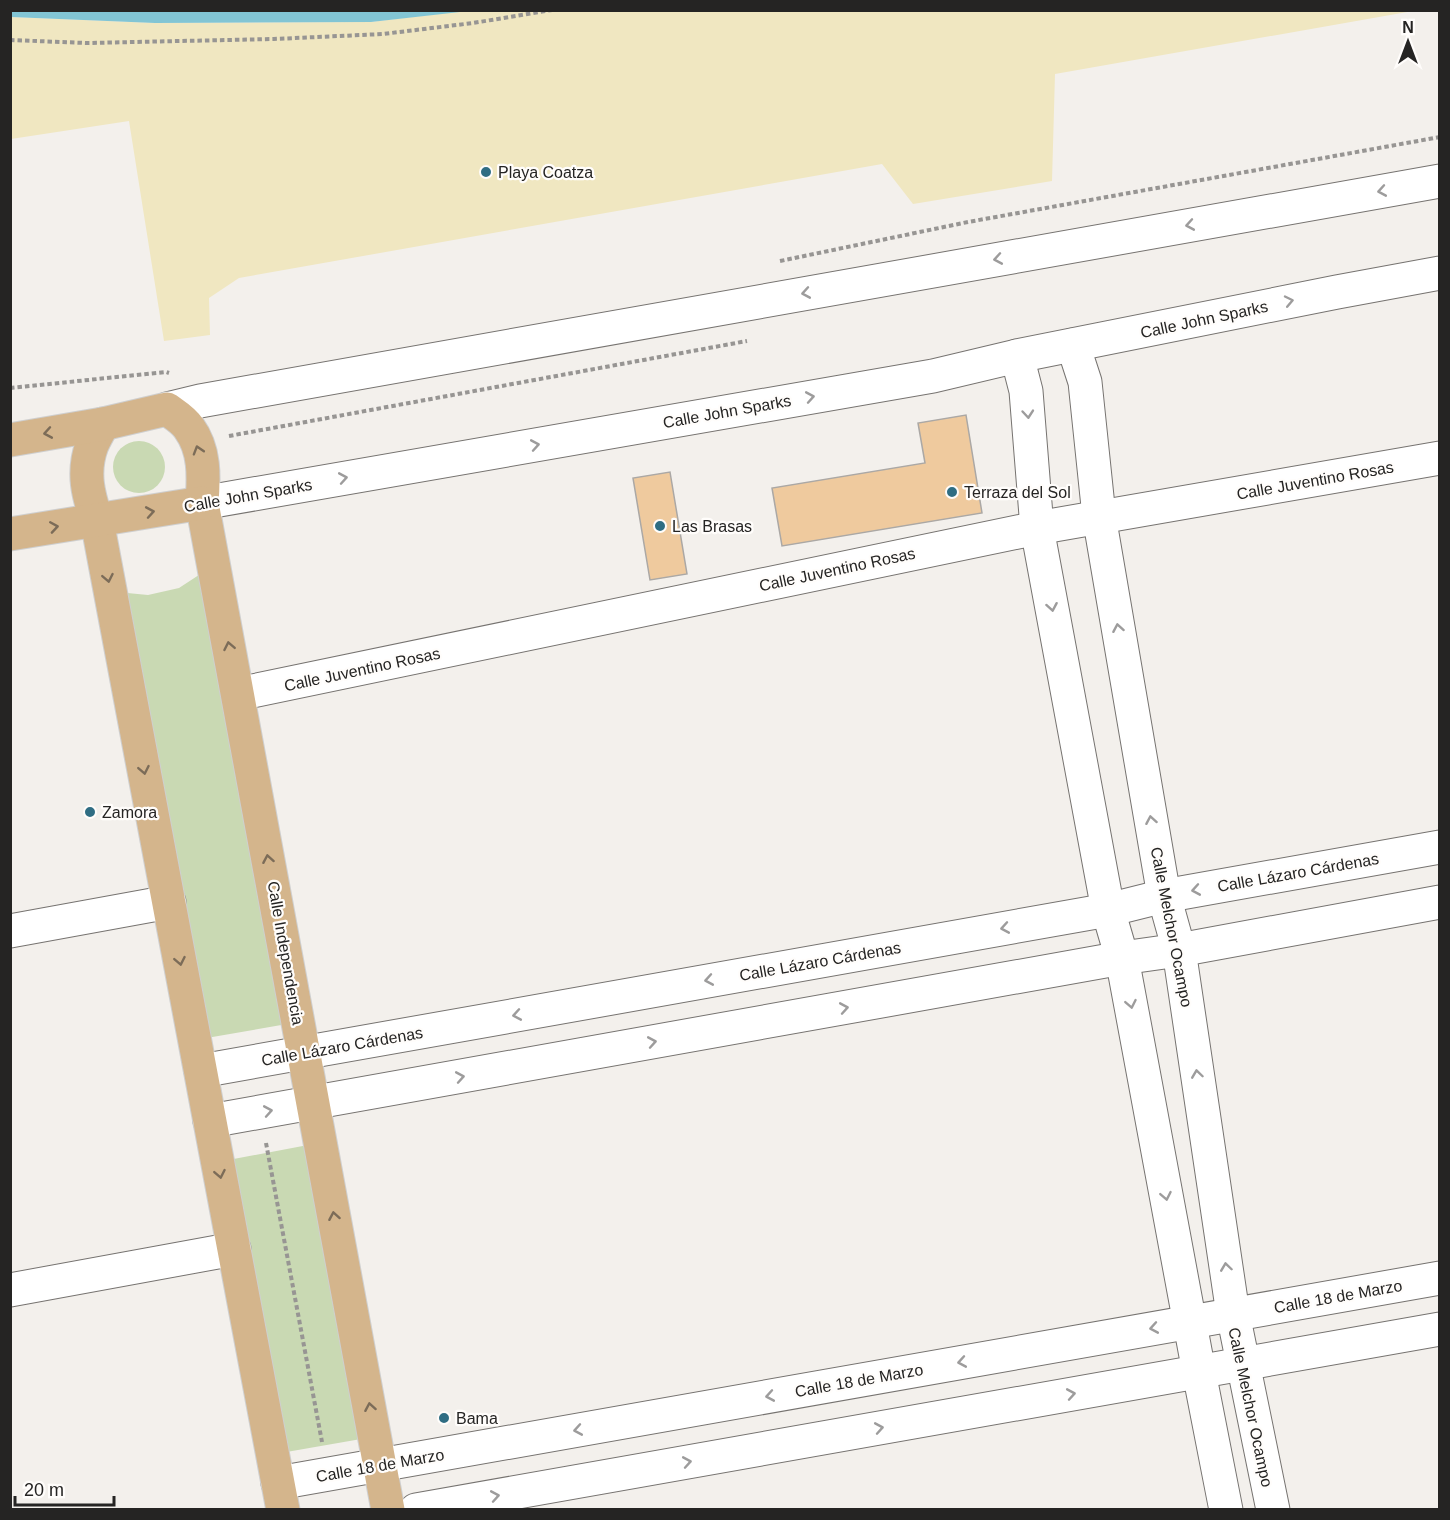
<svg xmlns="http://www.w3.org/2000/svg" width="1450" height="1520" viewBox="0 0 1450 1520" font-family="Helvetica,sans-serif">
<rect width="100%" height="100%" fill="#f3f0ec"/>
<g fill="#c9d9b3">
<circle cx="139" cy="467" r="26"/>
<path d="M205,571L287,1024L195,1040L117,592L148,595L179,588Z"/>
<path d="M308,1145L361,1439L275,1454L223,1161Z"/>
</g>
<path fill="#f0e7c1" d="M469,10L1413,11L1055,74L1052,181L913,204L882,164L239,278L209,298L210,335L164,341L129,121L11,139V17L155,23L371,22Z"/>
<path fill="#82c5d4" d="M11,10H469V11L371,22L155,23L11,17Z"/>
<g fill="#efca9e" stroke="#aba8a5" stroke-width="1.5">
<path d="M966,415L982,513L782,546L772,488L925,463L918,423Z"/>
<path d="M670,472L687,574L650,580L633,478Z"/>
</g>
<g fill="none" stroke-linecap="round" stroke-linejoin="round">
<g stroke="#767370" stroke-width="35">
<g id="minor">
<path d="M1073,345L1085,382L1099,516L1164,896L1179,950L1233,1314L1273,1510"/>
<path d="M1017,356L1026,391L1037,528L1108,910L1122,958L1199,1372L1226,1510"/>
<path d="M238,694L1037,528L1440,458"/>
<path d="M10,931L169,902"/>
<path d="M201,1071L1108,910L1164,896L1440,847"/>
<path d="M210,1121L1122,958L1179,950L1440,902"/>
<path d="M10,1290L234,1249"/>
<path d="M278,1483L1440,1278"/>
<path d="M416,1510L1440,1329"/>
</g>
</g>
<g stroke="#767370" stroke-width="35">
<g id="secondary">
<path d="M167,409L200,401L1440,181"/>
<path d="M202,503L933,376L1017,356L1337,292L1440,273"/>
</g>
</g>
<g stroke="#cfcfcf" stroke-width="35">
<g id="primary">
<path d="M103,424C99,431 95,438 92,445C82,472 88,495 97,521L283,1510"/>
<path d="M10,440L103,424L167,409C174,414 184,420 189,428C205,450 204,476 202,503L388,1510"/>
<path d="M10,534L202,503"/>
</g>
</g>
<g stroke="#979593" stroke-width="4" stroke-dasharray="4.5 3" stroke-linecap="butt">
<path d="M10,40L87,43L274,39L383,34L473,23L552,10"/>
<path d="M780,261L968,222L1440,137"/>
<path d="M10,388L166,372L169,373"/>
<path d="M229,436L747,341"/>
<path d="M266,1143L322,1442"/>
</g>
<use href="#minor" stroke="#fff" stroke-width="33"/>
<use href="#secondary" stroke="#fff" stroke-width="33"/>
<use href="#primary" stroke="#d4b58c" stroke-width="33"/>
</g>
<defs><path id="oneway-chevron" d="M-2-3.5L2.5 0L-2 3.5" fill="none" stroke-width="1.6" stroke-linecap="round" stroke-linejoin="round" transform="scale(1.5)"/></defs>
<g stroke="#9d9c9c">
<use href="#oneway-chevron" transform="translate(1382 191) rotate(170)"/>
<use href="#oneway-chevron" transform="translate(1190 225) rotate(170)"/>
<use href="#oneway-chevron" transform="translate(998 259) rotate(170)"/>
<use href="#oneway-chevron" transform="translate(806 293) rotate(170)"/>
<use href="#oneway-chevron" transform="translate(1289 301) rotate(-12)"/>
<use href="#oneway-chevron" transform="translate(810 397) rotate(-10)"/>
<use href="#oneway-chevron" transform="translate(1028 414) rotate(85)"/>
<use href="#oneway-chevron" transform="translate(535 445) rotate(-10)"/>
<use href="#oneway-chevron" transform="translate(343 478) rotate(-10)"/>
<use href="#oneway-chevron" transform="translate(1052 607) rotate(80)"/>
<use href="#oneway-chevron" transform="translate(1118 628) rotate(-100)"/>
<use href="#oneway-chevron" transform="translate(1151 820) rotate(-100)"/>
<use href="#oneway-chevron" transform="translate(1196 890) rotate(170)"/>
<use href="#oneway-chevron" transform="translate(1005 928) rotate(170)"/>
<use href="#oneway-chevron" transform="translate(709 980) rotate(170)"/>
<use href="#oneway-chevron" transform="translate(1131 1004) rotate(79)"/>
<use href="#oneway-chevron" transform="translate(844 1008) rotate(-10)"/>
<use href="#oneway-chevron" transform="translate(517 1015) rotate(170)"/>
<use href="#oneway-chevron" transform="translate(652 1042) rotate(-10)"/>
<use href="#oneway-chevron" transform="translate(1197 1074) rotate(-98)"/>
<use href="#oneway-chevron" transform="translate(460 1077) rotate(-10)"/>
<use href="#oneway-chevron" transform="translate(268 1111) rotate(-10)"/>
<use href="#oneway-chevron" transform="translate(1166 1196) rotate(79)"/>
<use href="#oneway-chevron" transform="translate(1226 1267) rotate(-98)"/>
<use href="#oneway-chevron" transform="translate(1154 1328) rotate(170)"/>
<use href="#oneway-chevron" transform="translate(962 1362) rotate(170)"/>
<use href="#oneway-chevron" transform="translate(1071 1394) rotate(-10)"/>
<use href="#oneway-chevron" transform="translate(770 1396) rotate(170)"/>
<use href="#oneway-chevron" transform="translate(879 1428) rotate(-10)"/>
<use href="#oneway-chevron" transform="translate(578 1430) rotate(170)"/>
<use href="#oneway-chevron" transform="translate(687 1462) rotate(-10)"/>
<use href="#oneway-chevron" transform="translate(495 1496) rotate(-10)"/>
</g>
<g stroke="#7c6c58">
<use href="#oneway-chevron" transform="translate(48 433) rotate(170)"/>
<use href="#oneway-chevron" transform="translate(198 450) rotate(-107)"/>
<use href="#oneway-chevron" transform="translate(150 512) rotate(-10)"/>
<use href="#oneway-chevron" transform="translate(54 527) rotate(-9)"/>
<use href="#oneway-chevron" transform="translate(108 578) rotate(79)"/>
<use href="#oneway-chevron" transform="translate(229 646) rotate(-101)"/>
<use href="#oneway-chevron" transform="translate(144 770) rotate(79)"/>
<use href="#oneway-chevron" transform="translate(268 859) rotate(-100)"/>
<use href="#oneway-chevron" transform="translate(180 961) rotate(79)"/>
<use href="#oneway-chevron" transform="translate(220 1174) rotate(79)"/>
<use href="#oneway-chevron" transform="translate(334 1216) rotate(-100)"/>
<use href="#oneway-chevron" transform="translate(370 1407) rotate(-100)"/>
</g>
<g fill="#2f6d83" stroke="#fffdfb" stroke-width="2">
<circle cx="486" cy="172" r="6"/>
<circle cx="952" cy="492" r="6"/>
<circle cx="660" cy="526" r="6"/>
<circle cx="90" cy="812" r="6"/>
<circle cx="444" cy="1418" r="6"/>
</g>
<g text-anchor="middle" stroke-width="4.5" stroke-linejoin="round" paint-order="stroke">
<g font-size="16" fill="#252423" stroke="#fffdfb" text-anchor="start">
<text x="498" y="178">Playa Coatza</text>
<text x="964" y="498">Terraza del Sol</text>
<text x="672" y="532">Las Brasas</text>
<text x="102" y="818">Zamora</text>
<text x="456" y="1424">Bama</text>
</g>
<g font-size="16" fill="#252423" stroke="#fffdfb">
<text transform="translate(1204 319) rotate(-12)" y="6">Calle John Sparks</text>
<text transform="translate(727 411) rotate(-10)" y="6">Calle John Sparks</text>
<text transform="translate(1315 480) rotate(-10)" y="6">Calle Juventino Rosas</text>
<text transform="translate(248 495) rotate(-10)" y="6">Calle John Sparks</text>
<text transform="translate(837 569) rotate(-12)" y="6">Calle Juventino Rosas</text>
<text transform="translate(362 669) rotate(-12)" y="6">Calle Juventino Rosas</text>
<text transform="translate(1298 872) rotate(-10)" y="6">Calle Lázaro Cárdenas</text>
<text transform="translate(1172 927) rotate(79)" y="6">Calle Melchor Ocampo</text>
<text transform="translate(286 953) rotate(80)" y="6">Calle Independencia</text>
<text transform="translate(820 961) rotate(-10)" y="6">Calle Lázaro Cárdenas</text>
<text transform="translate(342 1046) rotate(-10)" y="6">Calle Lázaro Cárdenas</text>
<text transform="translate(1338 1296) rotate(-10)" y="6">Calle 18 de Marzo</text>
<text transform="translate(859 1380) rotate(-10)" y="6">Calle 18 de Marzo</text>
<text transform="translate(1251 1407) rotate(78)" y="6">Calle Melchor Ocampo</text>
<text transform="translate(380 1465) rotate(-10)" y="6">Calle 18 de Marzo</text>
</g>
</g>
<rect width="1450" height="1520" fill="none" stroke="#252423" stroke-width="24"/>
<g transform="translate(1408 42)" stroke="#fffdfb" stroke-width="4.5" paint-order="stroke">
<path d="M0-4.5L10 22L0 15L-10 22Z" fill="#252423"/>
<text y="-9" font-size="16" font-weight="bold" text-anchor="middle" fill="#252423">N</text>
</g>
<path d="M15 1496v9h99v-9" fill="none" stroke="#252423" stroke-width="3"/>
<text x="24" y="1496" font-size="18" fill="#252423" stroke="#fffdfb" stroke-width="4.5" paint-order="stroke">20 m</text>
</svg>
